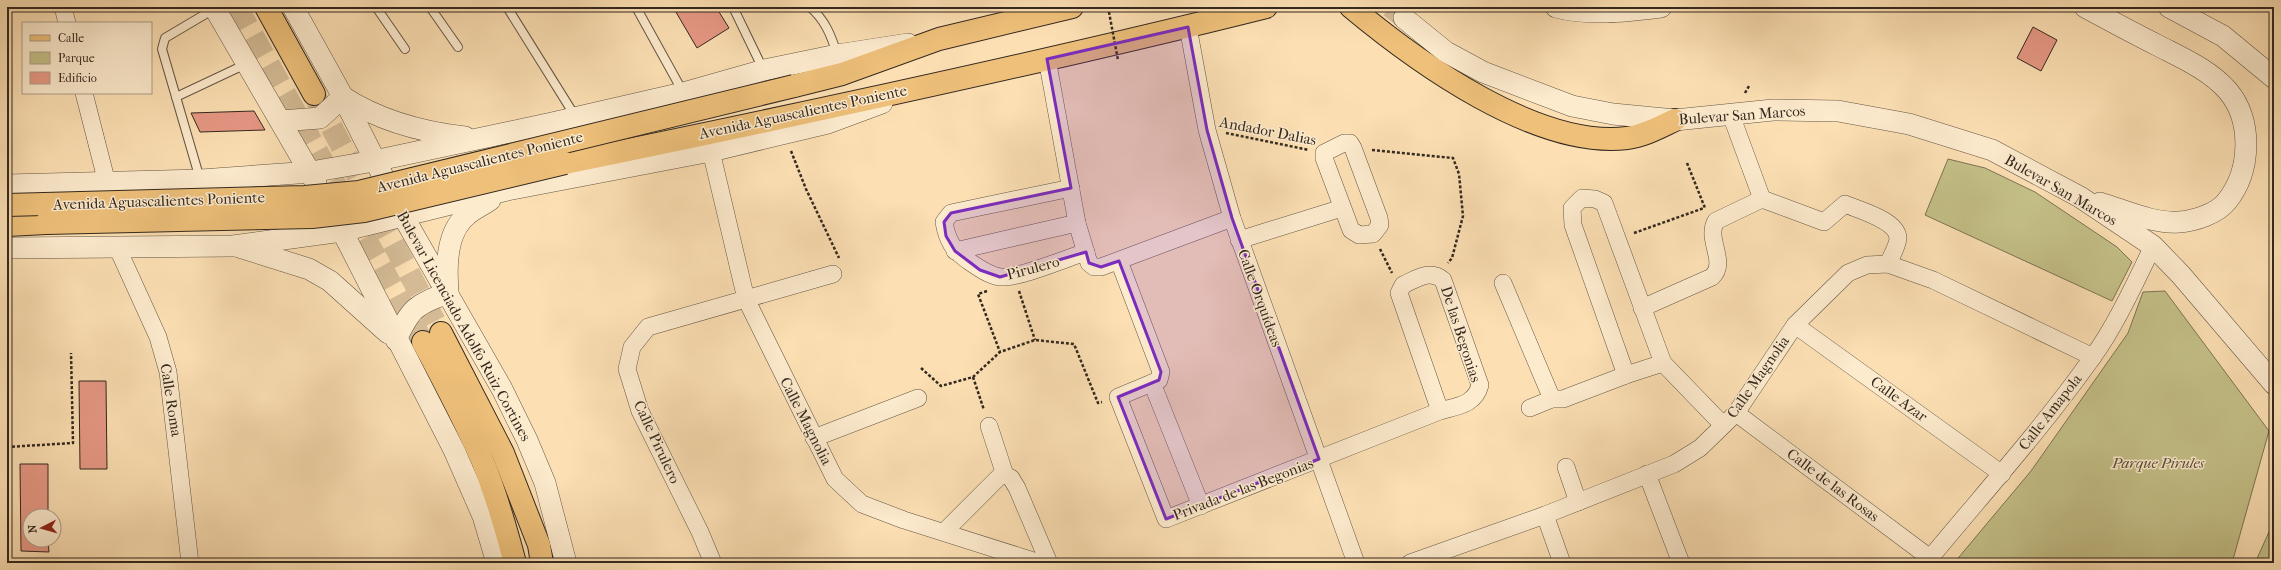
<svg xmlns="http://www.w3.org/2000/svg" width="2281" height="570" viewBox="0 0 2281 570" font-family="'IM FELL French Canon',serif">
<rect width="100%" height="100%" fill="#fce0b4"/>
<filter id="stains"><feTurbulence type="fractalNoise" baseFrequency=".005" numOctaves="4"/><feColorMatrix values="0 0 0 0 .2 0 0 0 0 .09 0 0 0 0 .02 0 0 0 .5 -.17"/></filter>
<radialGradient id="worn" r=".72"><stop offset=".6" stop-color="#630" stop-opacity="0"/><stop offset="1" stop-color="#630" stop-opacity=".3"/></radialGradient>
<g fill="#c5c189" stroke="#7c7454">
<path d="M1948,159L1985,168L2035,192L2117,247L2132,262L2112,301L1925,215Z"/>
<path d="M2165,291L2269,431L2232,563H1954L2031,471L2128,333L2143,292Z"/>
<path d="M2274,518V563H2255L2273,523Z"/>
</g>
<g fill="#e79986" stroke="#33281f">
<path d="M673,7H716L729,28L697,48Z"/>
<path d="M2033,27L2057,40L2041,71L2017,58Z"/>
<path d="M254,111L265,130L200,132L191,113Z"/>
<path d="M79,381H106L107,469H80Z"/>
<path d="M20,464H48V516H30V540H48L49,552L21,551Z"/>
</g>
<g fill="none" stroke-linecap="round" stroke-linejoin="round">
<path stroke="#d4bb96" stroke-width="21" stroke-dasharray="21 10" stroke-linecap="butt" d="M1390,7L1404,18"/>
<g stroke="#d4bb96" stroke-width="22" stroke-dasharray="22 11" stroke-linecap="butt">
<path d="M237,7L423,342"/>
<path d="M316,98L441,333"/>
</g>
<g stroke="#655644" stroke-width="10">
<g id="service">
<path d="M376,7L405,49"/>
<path d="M430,7L458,47"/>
<path d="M507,7L575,116"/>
<path d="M636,7L683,92"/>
<path d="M733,7L763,69"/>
<path d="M810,7C825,20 831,35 837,54"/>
<path d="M176,97L246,64"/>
<path d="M200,179L162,49L165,38L214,9"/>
</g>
</g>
<g stroke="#655644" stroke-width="18">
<g id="minor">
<path d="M63,7L67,23"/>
<path d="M1188,27L1207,130L1232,218L1356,563"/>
<path d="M1047,59L1077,223L1089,263L1094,267H1101L1232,218"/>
<path d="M84,93L107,183"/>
<path d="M1731,115L1762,199"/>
<path d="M1344,143H1350L1353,148L1379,218L1380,225L1373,234L1359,235L1351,230L1324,158V153Z"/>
<path d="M711,151L746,299L835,479L862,504L904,520L1040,563"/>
<path d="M1071,188L951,213L944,222C947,240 953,250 967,260C977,267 988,275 1000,277C1018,279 1067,258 1086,252"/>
<path d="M1762,199L1824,222L1845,204C1859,210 1897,220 1898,238C1898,245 1891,257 1888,264"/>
<path d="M1239,240L1342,208"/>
<path d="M117,247L158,337L168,372L190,563"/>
<path d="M955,251L1077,223"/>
<path d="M1119,261L1161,372L1159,380L1118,397L1166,519L1440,411C1457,406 1475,405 1480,385L1443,280C1430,269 1416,279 1403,285L1399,293L1440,411"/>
<path d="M1503,283L1552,399"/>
<path d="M1642,308L1712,277C1728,262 1705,239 1716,221L1762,199"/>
<path d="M1795,325L2002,474"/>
<path d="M1626,375L1573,225L1572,208L1582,198L1595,199L1604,203L1663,363L1723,425"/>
<path d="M1152,383L1201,506"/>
<path d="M1530,408L1552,399H1563L1626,375L1663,363"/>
<path d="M1736,413L1930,558"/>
<path d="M989,426L1005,475L1011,478L1017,488L1049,563"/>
<path d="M814,438L918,398"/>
<path d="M1566,467L1578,502"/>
<path d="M1647,474L1681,563"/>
<path d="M1545,515L1562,563"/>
<path d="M944,532L999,477L1005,475"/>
<path d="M713,563L700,532L640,411L627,369L632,347L648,327L833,274"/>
<path d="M1410,563L1545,515L1674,464L1700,448L1736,413L1795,325L1848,273L1867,265L1888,264L1933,280L2093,357"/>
<path d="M1926,563C1982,495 2041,430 2092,358C2115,327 2136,281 2153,246"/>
</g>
</g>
<g stroke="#655644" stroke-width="22">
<g id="tertiary">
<path d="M214,7L316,183"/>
<path d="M293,7L343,97L403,216L502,389L527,440L545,483L566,563"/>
<path d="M1556,7C1589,16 1627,11 1661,7"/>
<path d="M2085,7C2109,20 2133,33 2157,45C2182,58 2210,70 2228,91C2253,121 2251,171 2227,201C2217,214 2194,221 2179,222C2153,224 2124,210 2100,203"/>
<path d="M2169,7L2223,36L2274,78"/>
<path d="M1404,18L1446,52L1483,72L1572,106L1613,114L1675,120L1773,110L1838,111L1909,124L1992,150L2080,197L2153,246L2181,275L2274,384"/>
<path d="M281,121L320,118L343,97C380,121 421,132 465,137"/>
<path d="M7,185L201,180L311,172L374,161L552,123L683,93L764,70L837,55L908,44"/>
<path d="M336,219L454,450L483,516L497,563"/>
<path d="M239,247L309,269L330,281L388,333"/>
<path d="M7,248L233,246L342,231L507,190L711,151L828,123L882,103"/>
<path d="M448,290C446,266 446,232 467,215C474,209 483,205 490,200"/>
<path d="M396,340C410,309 416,304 448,293"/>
</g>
</g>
<g stroke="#33281f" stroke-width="24">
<g id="primary">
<path d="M266,7L314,94"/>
<path d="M1351,7C1417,62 1537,149 1627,138C1644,136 1660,127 1675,120"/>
<path d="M794,86L842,74L939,39L1072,7"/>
<path d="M565,163C799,115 1034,65 1266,7"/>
<path d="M7,225L46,223"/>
<path d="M441,333L503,453L539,545L542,563"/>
<path d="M423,342C444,381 465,421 483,462C496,494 506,529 515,563"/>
</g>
</g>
<g stroke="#33281f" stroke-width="2.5" stroke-dasharray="3 2" stroke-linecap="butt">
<path d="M1745,93L1749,86"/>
<path d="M1226,133L1309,150"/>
<path d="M1372,150L1453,158L1459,174L1463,216L1452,258L1448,263"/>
<path d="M791,151L806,189L839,258"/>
<path d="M1687,163L1705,208"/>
<path d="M1634,233L1704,208"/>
<path d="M1380,249L1392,273"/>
<path d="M987,291L978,294L1000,352"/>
<path d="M1019,291L1035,340"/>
<path d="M921,368L941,386L973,377L1000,352L1035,340L1074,344L1098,403L1102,402"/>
<path d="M973,377L984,410"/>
<path d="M7,447L73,443L71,353"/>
</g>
<use href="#service" stroke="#fdebce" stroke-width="8"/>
<use href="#minor" stroke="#fdebce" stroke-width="17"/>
<use href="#tertiary" stroke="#fdebce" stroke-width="21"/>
<use href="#primary" stroke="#eec07a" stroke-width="22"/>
<g stroke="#33281f" stroke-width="24" stroke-linecap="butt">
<g id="primary-bridge">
<path d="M7,205L305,197L359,192L794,86"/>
<path d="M46,223L312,217L364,211L565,163"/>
</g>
</g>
<path stroke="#33281f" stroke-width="2.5" stroke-dasharray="3 2" stroke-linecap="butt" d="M1108,7L1118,60"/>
<use href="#primary-bridge" stroke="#eec07a" stroke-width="22"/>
</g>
<path fill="#7b2cbf" fill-opacity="0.2" stroke="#7b2cbf" stroke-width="3" stroke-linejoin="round" d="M1188,27L1207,130L1232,218L1319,459L1166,519L1118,397L1159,380L1161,372L1119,261L1101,267L1089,263L1086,252L1000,277L980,270L955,251L946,236L944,222L951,213L1071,188L1047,59Z"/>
<g text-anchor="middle" stroke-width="3" stroke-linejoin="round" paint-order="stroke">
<g font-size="15" fill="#33281f" stroke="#fdebce">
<text transform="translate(803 112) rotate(-12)" y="5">Avenida Aguascalientes Poniente</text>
<text transform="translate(1742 115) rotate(-4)" y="5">Bulevar San Marcos</text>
<text transform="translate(1268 131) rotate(11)" y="5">Andador Dalias</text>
<text transform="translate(480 162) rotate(-14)" y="5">Avenida Aguascalientes Poniente</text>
<text transform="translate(2061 190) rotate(30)" y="5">Bulevar San Marcos</text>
<text transform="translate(159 201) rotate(-2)" y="5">Avenida Aguascalientes Poniente</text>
<text transform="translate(1033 268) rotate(-15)" y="5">Pirulero</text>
<text transform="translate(1260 298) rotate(70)" y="5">Calle Orquídeas</text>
<text transform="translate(464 326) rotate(61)" y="5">Bulevar Licenciado Adolfo Ruiz Cortines</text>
<text transform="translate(1461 334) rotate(72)" y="5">De las Begonias</text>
<text transform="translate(1758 377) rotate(-55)" y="5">Calle Magnolia</text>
<text transform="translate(1899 399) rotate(36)" y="5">Calle Azar</text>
<text transform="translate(171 400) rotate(81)" y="5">Calle Roma</text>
<text transform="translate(2050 412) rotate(-52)" y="5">Calle Amapola</text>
<text transform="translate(806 421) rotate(63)" y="5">Calle Magnolia</text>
<text transform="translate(657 442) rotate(65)" y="5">Calle Pirulero</text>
<text transform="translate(1833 485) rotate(37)" y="5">Calle de las Rosas</text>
<text transform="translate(1243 489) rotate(-21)" y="5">Privada de las Begonias</text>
</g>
<g font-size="15" font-style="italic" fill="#584e3a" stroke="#fdebce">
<text x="2158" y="468">Parque Pirules</text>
</g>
</g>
<rect width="2281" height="570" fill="none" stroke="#fce0b4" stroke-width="24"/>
<rect x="8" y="8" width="2265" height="554" fill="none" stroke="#33281f" stroke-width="2"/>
<rect x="12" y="12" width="2257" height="546" fill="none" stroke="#33281f"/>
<rect x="22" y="22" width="130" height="72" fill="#fdebce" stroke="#ac9d88"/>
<rect x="30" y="35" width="20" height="6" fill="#eec07a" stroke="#ac9d88"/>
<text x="58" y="42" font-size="12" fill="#33281f">Calle</text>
<rect x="30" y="52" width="20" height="12" fill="#c5c189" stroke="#ac9d88"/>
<text x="58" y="62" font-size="12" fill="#33281f">Parque</text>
<rect x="30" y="72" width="20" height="12" fill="#e79986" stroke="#ac9d88"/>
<text x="58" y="82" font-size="12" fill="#33281f">Edificio</text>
<g transform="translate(42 528) rotate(264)"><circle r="19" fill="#fdebce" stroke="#ac9d88"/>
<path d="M0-3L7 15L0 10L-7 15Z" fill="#8f2418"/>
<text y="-6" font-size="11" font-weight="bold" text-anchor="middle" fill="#33281f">N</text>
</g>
<rect width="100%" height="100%" filter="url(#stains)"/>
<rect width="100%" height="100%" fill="url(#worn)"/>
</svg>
